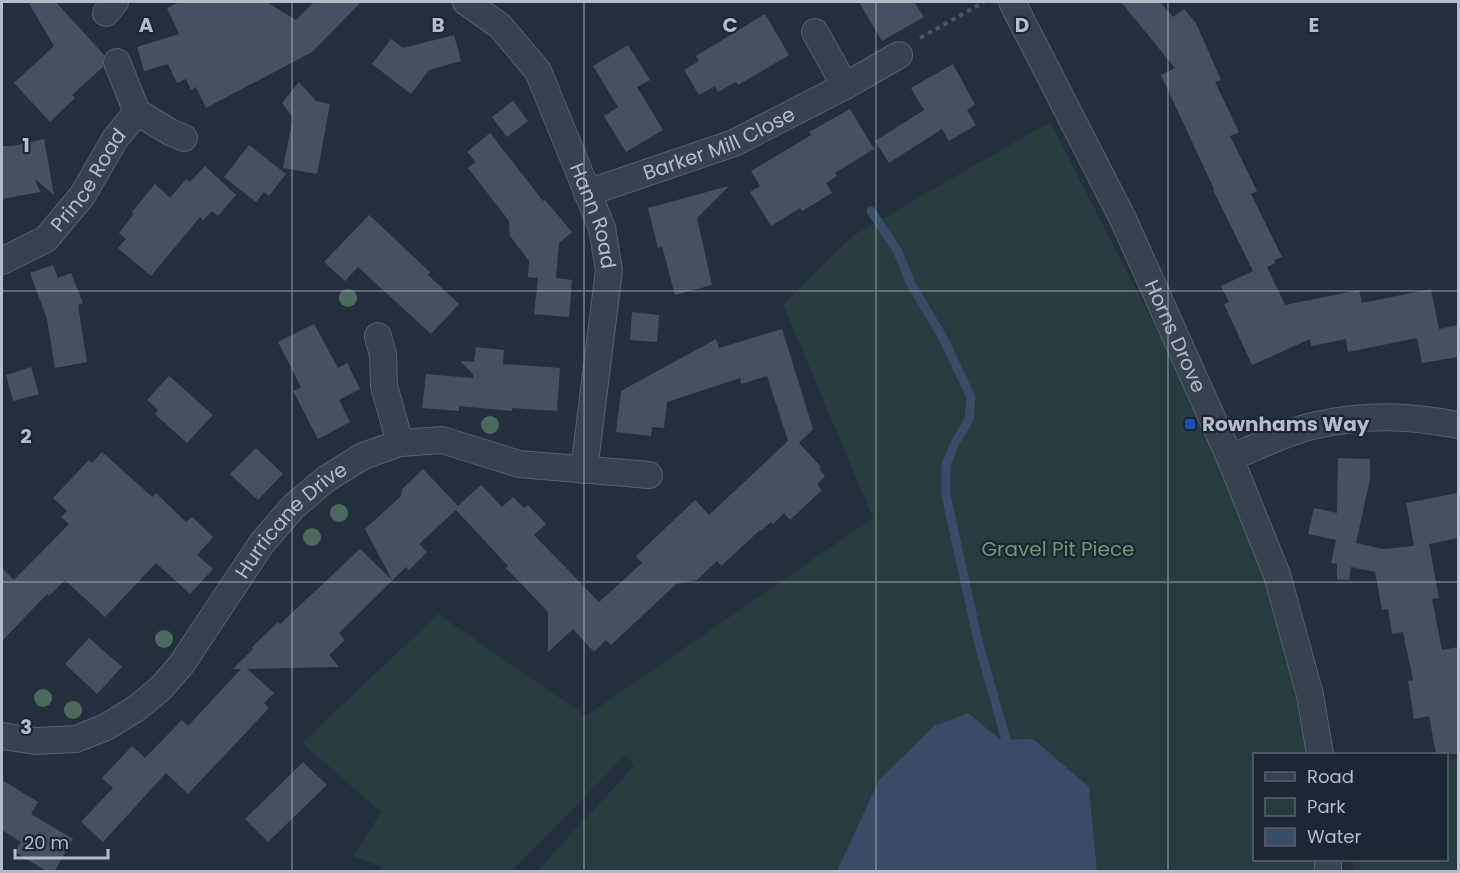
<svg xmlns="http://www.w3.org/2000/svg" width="1460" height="873" viewBox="0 0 1460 873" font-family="Poppins,sans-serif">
<rect width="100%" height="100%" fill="#242f3e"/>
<g fill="#263c3f">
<path d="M1050,122L1224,460L1309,703L1313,754H1254V860H1316L1315,871H1097L1089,787L1001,740L968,713L879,780L837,871H537L635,765L625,756L512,871H379L382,867L354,856L381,812L302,743L438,614L586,716L873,518L783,304L854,235Z"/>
<path d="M1458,759V871H1353V860H1446L1447,761Z"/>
</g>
<path fill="#394c67" d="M968,713L1001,740L1033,739L1089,787L1097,871H837L879,780L934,726Z"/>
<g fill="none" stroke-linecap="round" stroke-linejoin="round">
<path stroke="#394c67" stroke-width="9" d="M871,211L897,250L911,284L943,338L971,397L969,420L955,443L946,465V495L978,641L1006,740"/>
</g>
<g fill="#455162">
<path d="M28,2H56L104,55L103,67L72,95L75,98L50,122L14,83L54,46Z"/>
<path d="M180,2H267L296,20L314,2H361L312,52L206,108L196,87L191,90L186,79L177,83L168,64L144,71L137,47L179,34L167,8Z"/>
<path d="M859,2H914L924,17L882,41Z"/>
<path d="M1121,2H1160L1173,17L1184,9L1196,23L1221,80L1215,82L1239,132L1230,136L1257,191L1251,194L1282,257L1274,260L1275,263L1267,267L1285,305L1359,290L1362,303L1431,289L1439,329L1458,325V357L1422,363L1417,338L1348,352L1346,339L1311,346L1310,339L1252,365L1224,304L1229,302L1221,286L1253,271L1213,190L1214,189L1161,75L1175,68Z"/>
<path d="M765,14L789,55L738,85L736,82L718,92L715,86L699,95L684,70L699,61L696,56Z"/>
<path d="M454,35L461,61L429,70L411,94L372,64L391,39L403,48Z"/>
<path d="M628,45L650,80L637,87L663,130L626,152L604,116L618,107L593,66Z"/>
<path d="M953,64L975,105L967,110L976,125L949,141L942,129L889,163L875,141L924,110L911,88Z"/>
<path d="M299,82L316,101L330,104L317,174L283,168L293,117L282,103Z"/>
<path d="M513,101L528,121L507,137L492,117Z"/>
<path d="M850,109L874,149L835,173L837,176L826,183L832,193L802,211L800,208L771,226L750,192L760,186L751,171L811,135L809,132Z"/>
<path d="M490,133L543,201L545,200L572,232L559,243L556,278L572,280L569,317L534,314L538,278L528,277L529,261L510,236L509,221L468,168L476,162L467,152Z"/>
<path d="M44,139L54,195L35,179L40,192L2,199V146H12Z"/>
<path d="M249,145L286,174L269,196L264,192L256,202L224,177Z"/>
<path d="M205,166L236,195L218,216L212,211L203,220L200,217L151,276L118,248L126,239L119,233L134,214L132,212L155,184L170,198L186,179L190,182Z"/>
<path d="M729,186L697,218L712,285L675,295L662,246L658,248L648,208Z"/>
<path d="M369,215L430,272L428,275L459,304L431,334L358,267L345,281L324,262Z"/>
<path d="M53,265L58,278L71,273L83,303L78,305L87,362L55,368L47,319L30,273Z"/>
<path d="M632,312L659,315L657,342L630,340Z"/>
<path d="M314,324L338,368L347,363L360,389L339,400L350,422L318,439L293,391L301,387L278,342Z"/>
<path d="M782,329L813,429L799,443L821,467L819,469L825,476L817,484L822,490L790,520L784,513L773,524L771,522L761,531L760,530L721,566L717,561L697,580L676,584L611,645L606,640L594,652L573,629L548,652V612L506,568L508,566L456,510L419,544L427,552L409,570L406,567L339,633L345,640L329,655L339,667L247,669L274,693L264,703L269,708L188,794L166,773L103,842L81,822L113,788L102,778L132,746L145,758L182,720L188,726L241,669H233L253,649L252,647L278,622L280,624L360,549L392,580L365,529L401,496L402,489L423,469L458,506L481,485L502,507L513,497L524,508L528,505L546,524L534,535L599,602L642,563L636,556L695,500L709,515L788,441L767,376L741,384L740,378L667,402L664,428L652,427L651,436L616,432L621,391L716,339L719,348Z"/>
<path d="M476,347L504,350L503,364L560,368L557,411L512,408V411L459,406V411L422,408L426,374L473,378V374L460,361L474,362Z"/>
<path d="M31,367L39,394L13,401L6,375Z"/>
<path d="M169,376L213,415L187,443L155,414L158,410L147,400Z"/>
<path d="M256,448L283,474L258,500L230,474Z"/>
<path d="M102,452L149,494L153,497L156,493L186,522L192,517L213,537L197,555L213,569L190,594L156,563L105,617L65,580L49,596L47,594L2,641V568L14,580L69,524L61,517L67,511L53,498L89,460L92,463Z"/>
<path d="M1338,458L1370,459V479L1356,543L1383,549L1414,546L1406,503L1458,493V538L1429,544L1439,598L1432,599L1442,650L1458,647V754H1436L1429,716L1414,719L1408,681L1413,680L1403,632L1392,634L1388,609L1382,610L1375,572L1351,567L1349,580L1337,579V564L1331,563L1336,540L1308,534L1314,508L1337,513Z"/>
<path d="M89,638L122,667L97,694L65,664Z"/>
<path d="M303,762L327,785L268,842L245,819Z"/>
<path d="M2,780L38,802L31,814L73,839L54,872H48L15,852L21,842L2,830Z"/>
</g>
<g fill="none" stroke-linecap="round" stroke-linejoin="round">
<g stroke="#565f6c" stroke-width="28">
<g id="minor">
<path id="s1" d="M466,2L500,26L538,71L602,228L609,270L584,470"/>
<path id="s2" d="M1012,2L1123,219L1230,458L1277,575L1310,695L1320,754"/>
<path d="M106,13L115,2"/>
<path d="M117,62L137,112"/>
<path d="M845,86L899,55"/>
<path id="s3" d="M587,193L734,143L845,86L815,32"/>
<path id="s4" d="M2,261L46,239L82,196L115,139L137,112L170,132L184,138"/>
<path d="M378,336L383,355L384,386L400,443"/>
<path d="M1230,458C1257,447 1284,433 1312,426C1364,414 1406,415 1458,425"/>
<path id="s5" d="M2,736L36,741L76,739L106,727L137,708L161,688L181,665L262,543L293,507L326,479L363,456L400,443L442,440L519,464L649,475"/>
<path d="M1328,860V872"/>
</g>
</g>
<path stroke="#44595c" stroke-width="4" stroke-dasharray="4.5 4.5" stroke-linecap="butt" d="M920,38L984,2"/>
<use href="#minor" stroke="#38414e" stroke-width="26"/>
</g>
<g fill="#4b6a5d">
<circle cx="348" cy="298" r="9"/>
<circle cx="490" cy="425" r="9"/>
<circle cx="339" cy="513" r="9"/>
<circle cx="312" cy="537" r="9"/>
<circle cx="164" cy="639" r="9"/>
<circle cx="43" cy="698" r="9"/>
<circle cx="73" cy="710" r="9"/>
</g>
<path fill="none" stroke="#b4bcc9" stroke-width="1.5" stroke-opacity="0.55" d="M292,2V872M584,2V872M876,2V872M1168,2V872M2,291H1458M2,582H1458"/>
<rect fill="#1a4fb4" stroke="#1d2633" stroke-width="2" x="1184" y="418" width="12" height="12" rx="3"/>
<g text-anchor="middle" stroke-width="4.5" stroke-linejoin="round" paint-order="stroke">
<g font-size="20" fill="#b4bcc9" stroke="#1d2633">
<text dy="7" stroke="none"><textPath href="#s3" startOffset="141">Barker Mill Close</textPath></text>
<text dy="7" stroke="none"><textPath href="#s4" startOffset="122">Prince Road</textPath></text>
<text dy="7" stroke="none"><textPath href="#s1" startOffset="256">Hann Road</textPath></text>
<text dy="7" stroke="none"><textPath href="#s2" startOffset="372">Horns Drove</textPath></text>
<text dy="7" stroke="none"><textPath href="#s5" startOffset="388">Hurricane Drive</textPath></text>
</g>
<g font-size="20" font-weight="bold" fill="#b4bcc9" stroke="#1d2633" text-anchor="start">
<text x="1202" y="431">Rownhams Way</text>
</g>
<g font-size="20" fill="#6b9a76" stroke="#1d2633">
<text x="1058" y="556">Gravel Pit Piece</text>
</g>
</g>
<g font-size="20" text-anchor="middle" font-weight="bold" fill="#b4bcc9" stroke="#1d2633" stroke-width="4.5" stroke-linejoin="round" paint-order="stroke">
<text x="146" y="32">A</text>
<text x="438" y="32">B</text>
<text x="730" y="32">C</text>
<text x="1022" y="32">D</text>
<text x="1314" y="32">E</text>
<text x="26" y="152">1</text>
<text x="26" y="443">2</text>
<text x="26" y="734">3</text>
</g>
<rect width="1460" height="873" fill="none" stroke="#b4bcc9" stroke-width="6"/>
<rect x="1253" y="753" width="195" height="108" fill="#1d2633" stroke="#59626f" stroke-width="1.5"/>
<rect x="1265" y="772" width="30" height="9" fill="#38414e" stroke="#59626f" stroke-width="1.5"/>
<text x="1307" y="783" font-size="18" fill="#b4bcc9">Road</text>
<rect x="1265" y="798" width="30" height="18" fill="#263c3f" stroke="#59626f" stroke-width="1.5"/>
<text x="1307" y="813" font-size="18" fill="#b4bcc9">Park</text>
<rect x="1265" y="828" width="30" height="18" fill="#394c67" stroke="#59626f" stroke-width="1.5"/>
<text x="1307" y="843" font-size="18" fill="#b4bcc9">Water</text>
<path d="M15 849v9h93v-9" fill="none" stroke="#b4bcc9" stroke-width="3"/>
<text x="24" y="849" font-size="18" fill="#b4bcc9" stroke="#1d2633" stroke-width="4.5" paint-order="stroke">20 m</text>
</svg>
